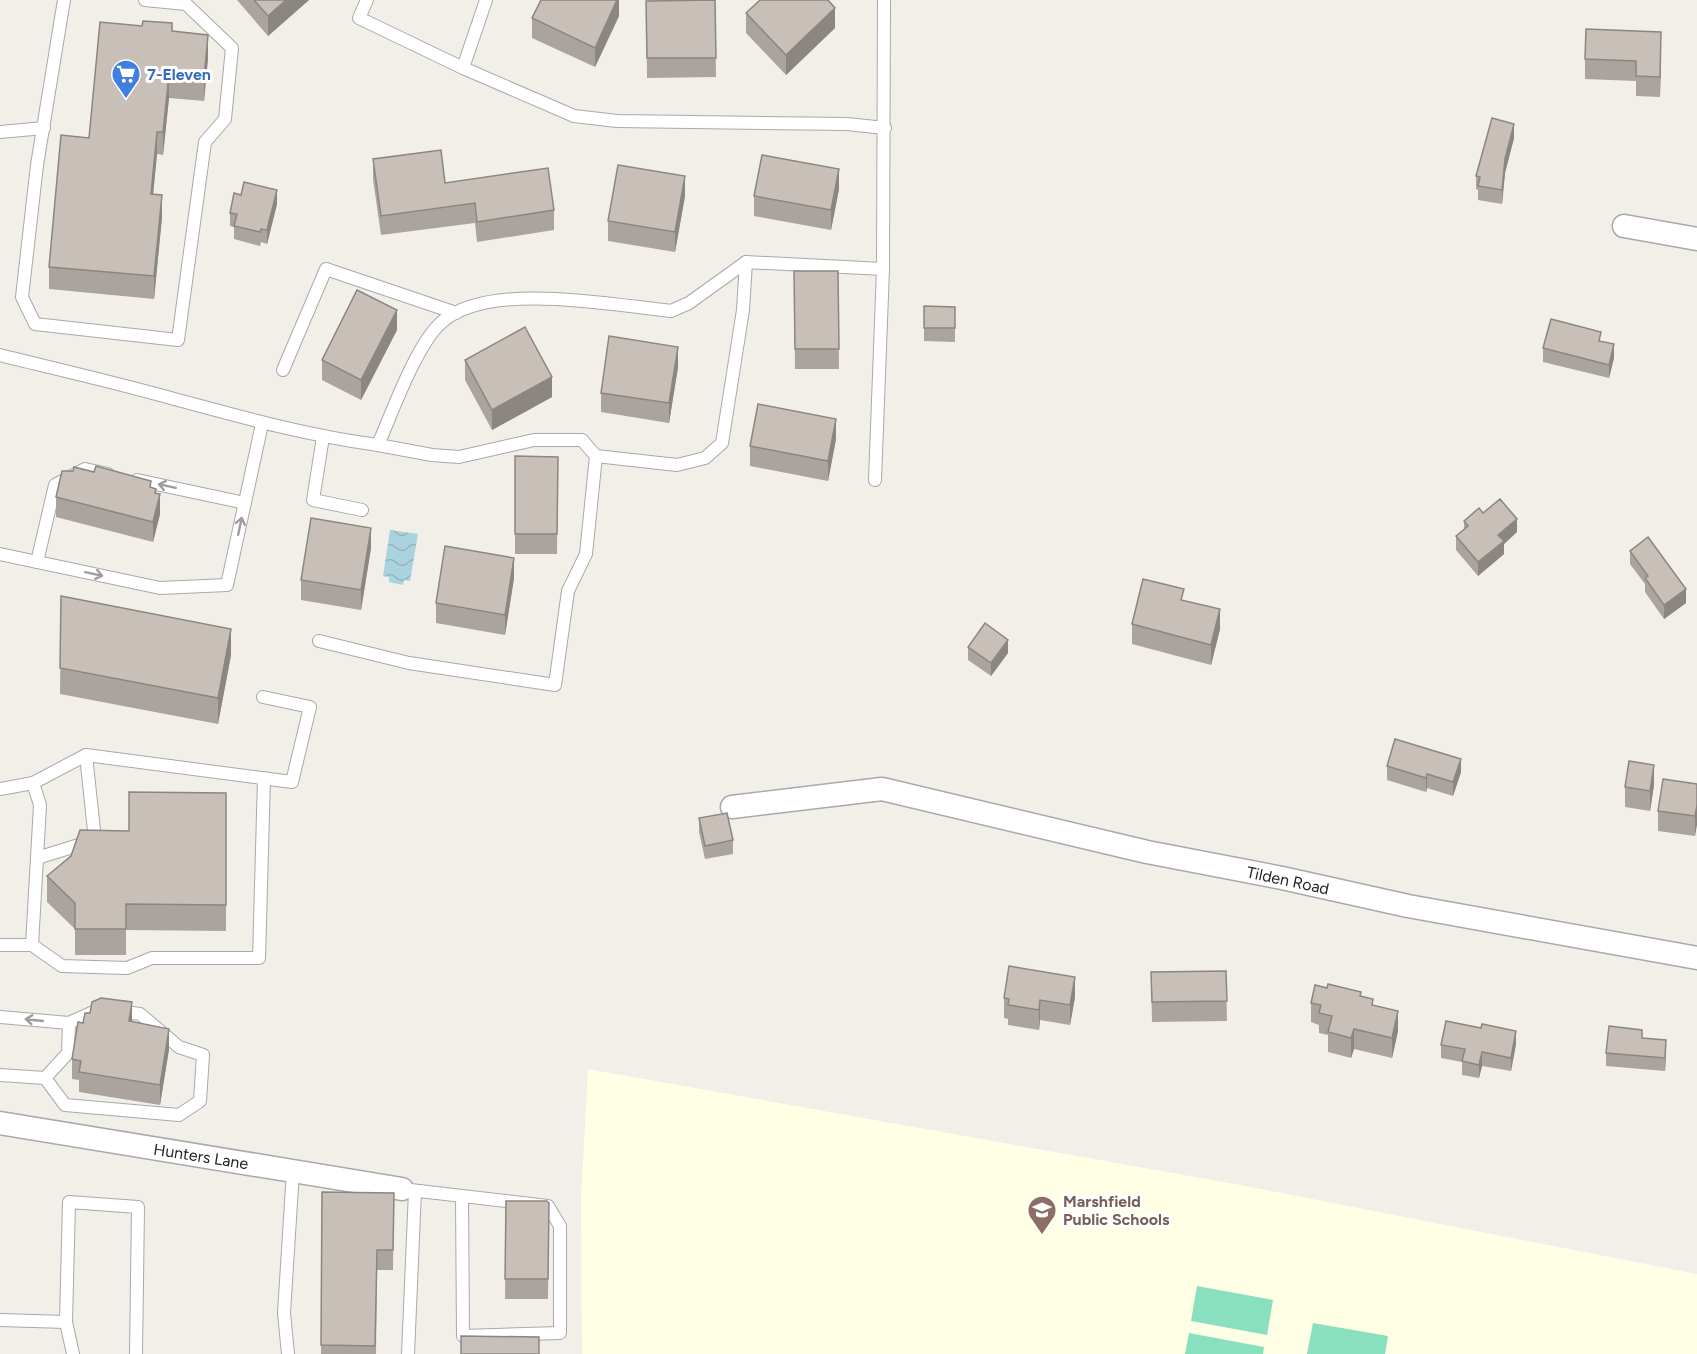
<svg xmlns="http://www.w3.org/2000/svg" width="1697" height="1354" viewBox="0 0 1697 1354" font-family="Figtree,sans-serif">
<defs>
<pattern id="water-waves" width="16" height="10" patternUnits="userSpaceOnUse" patternTransform="scale(1.5)"><rect width="16" height="10" fill="#aad3df"/><path d="M0 5q4-4 8 0t8 0" fill="none" stroke="#92b5bf"/></pattern>
</defs>
<rect width="100%" height="100%" fill="#f2efe9"/>
<path fill="#ffffe5" d="M588,1069L1240,1185L1697,1274V1354H582L581,1198Z"/>
<g fill="#88e0be">
<path d="M1197,1286L1273,1300L1267,1335L1191,1321Z"/>
<path d="M1313,1323L1388,1336L1385,1354H1307Z"/>
<path d="M1189,1333L1264,1347L1263,1354H1185Z"/>
</g>
<path fill="url(#water-waves)" d="M390,530L418,534L410,581L404,580L403,585L389,582V577L383,576Z"/>
<g fill="none" stroke-linecap="round" stroke-linejoin="round">
<g stroke="#a9a9a9" stroke-width="14">
<g id="lane">
<path d="M64,0L37,165L22,297L35,324L178,340L205,142L225,119L232,48L186,4L145,0"/>
<path d="M367,0L359,18L463,68L574,116L617,121L847,124L885,128"/>
<path d="M463,68L486,0"/>
<path d="M0,132L44,128"/>
<path d="M0,355C52,368 104,380 156,394C230,414 302,435 378,445C392,413 417,342 443,321C491,281 613,305 671,311L689,303L746,262"/>
<path d="M283,370L326,269L456,313"/>
<path d="M323,437L313,500L362,510"/>
<path d="M378,445L432,455L459,457L534,440H582L596,456L677,465L705,458L722,443L743,310L746,262L883,269"/>
<path d="M137,480L245,503"/>
<path d="M875,480L883,269L884,0"/>
<path d="M0,554L160,588L227,585L262,424"/>
<path d="M37,562L55,485L85,469L108,474"/>
<path d="M319,641L409,663L555,685L568,591L586,554L596,456"/>
<path d="M0,789L33,783L86,755L292,782L310,707L263,697"/>
<path d="M37,858L95,840L86,755"/>
<path d="M0,945H32L62,966L127,968L152,958H259L264,778"/>
<path d="M32,945L40,805L33,783"/>
<path d="M0,1017L69,1023L98,1010"/>
<path d="M0,1075L45,1078L65,1105L179,1115L200,1101L203,1055L179,1047L140,1014L117,1011"/>
<path d="M45,1078L68,1053L69,1023"/>
<path d="M402,1189L548,1206L560,1226V1333L463,1336L462,1196"/>
<path d="M0,1320L66,1322"/>
<path d="M73,1354L66,1322L69,1202L138,1207L136,1354"/>
<path d="M288,1354L284,1313L293,1171"/>
<path d="M408,1354L415,1191"/>
</g>
</g>
<g stroke="#a9a9a9" stroke-width="25">
<g id="street">
<path d="M1624,226L1697,239"/>
<path d="M732,807L882,789L1147,852L1282,878L1408,906L1697,958"/>
<path d="M0,1123L402,1189"/>
</g>
</g>
<use href="#lane" stroke="#fff" stroke-width="12"/>
<use href="#street" stroke="#fff" stroke-width="22"/>
</g>
<g fill="#aba49e">
<path d="M237,0H309L268,36Z"/>
<path d="M619,0V16L595,67L532,38V18Z"/>
<path d="M715,0L716,77L647,78L646,1Z"/>
<path d="M746,13L835,28L786,75L746,33Z"/>
<path d="M172,31L208,58L204,101L169,98L163,155L157,154L153,194L162,217L154,299L49,289V267L89,138Z"/>
<path d="M1661,52L1660,97L1636,96V81L1585,79V59Z"/>
<path d="M1514,138L1505,173L1502,204L1478,200V190L1476,189V176Z"/>
<path d="M373,159L445,183L554,210V230L477,242L475,223L381,235L373,179Z"/>
<path d="M839,189L831,230L754,216V196Z"/>
<path d="M685,196L675,252L608,241V221Z"/>
<path d="M277,204L267,244L261,242L260,246L234,239V227L230,226V213Z"/>
<path d="M794,271H838L839,369H795Z"/>
<path d="M924,306L955,307V342L924,341Z"/>
<path d="M397,330L361,400L322,380V360Z"/>
<path d="M1601,341L1614,358L1609,378L1543,362V348Z"/>
<path d="M465,360L552,397L492,430L465,380Z"/>
<path d="M678,367L669,423L601,412V393Z"/>
<path d="M836,439L828,481L750,466V446Z"/>
<path d="M515,456L558,457L557,554H515Z"/>
<path d="M151,487L156,493L160,514L153,542L56,517V497Z"/>
<path d="M1483,513L1517,532L1504,544V554L1478,576L1456,550V536L1464,529V521Z"/>
<path d="M371,548L361,610L301,600V580Z"/>
<path d="M1630,551L1686,603L1664,619L1645,592V584L1630,564Z"/>
<path d="M514,578L505,635L436,623V603Z"/>
<path d="M61,596L231,655L218,724L60,694Z"/>
<path d="M1184,600L1220,629L1211,665L1132,644V624Z"/>
<path d="M968,647L1008,653L991,676L968,660Z"/>
<path d="M1387,766L1461,772L1453,796L1427,788L1426,792L1387,780Z"/>
<path d="M1697,784L1695,836L1658,831V811Z"/>
<path d="M1654,785L1650,811L1625,807V787Z"/>
<path d="M226,793V931L126,930V955H75V929L47,902V876L71,856L129,831Z"/>
<path d="M699,818L733,840V854L705,859L699,832Z"/>
<path d="M1226,971L1227,1021L1152,1022L1151,972Z"/>
<path d="M1361,996L1373,1005L1398,1031L1392,1058L1354,1049L1351,1058L1328,1052V1035L1319,1033V1025L1311,1022V1003Z"/>
<path d="M1075,997L1070,1025L1040,1020L1039,1030L1008,1025V1019L1004,1018V998Z"/>
<path d="M132,1022L169,1049L160,1105L79,1092V1080L72,1079V1059Z"/>
<path d="M1516,1044L1511,1071L1482,1066L1479,1078L1462,1075V1062L1441,1058V1045Z"/>
<path d="M1606,1053L1666,1054L1665,1071L1606,1066Z"/>
<path d="M322,1192L394,1193L393,1270H377L376,1354H321Z"/>
<path d="M506,1201L549,1203L548,1299H505Z"/>
</g>
<g fill="#8b8681">
<path d="M286,0H309L268,36V16Z"/>
<path d="M617,0H619V16L595,67V48Z"/>
<path d="M835,8V28L786,75V55Z"/>
<path d="M1661,32V52L1660,97V77Z"/>
<path d="M208,35V58L204,101V78Z"/>
<path d="M169,75V98L163,155V132Z"/>
<path d="M1514,124V138L1505,173L1502,204V190L1505,159Z"/>
<path d="M157,132V154L151,216V194Z"/>
<path d="M839,169V189L831,230V210Z"/>
<path d="M685,176V196L675,252V232Z"/>
<path d="M277,190V204L267,244V230Z"/>
<path d="M162,195V217L154,299V276Z"/>
<path d="M397,310V330L361,400V380Z"/>
<path d="M1614,344V358L1609,378V365Z"/>
<path d="M678,347V367L669,423V403Z"/>
<path d="M552,377V397L492,430V410Z"/>
<path d="M836,419V439L828,481V461Z"/>
<path d="M156,489V508L160,494V514L153,542V522Z"/>
<path d="M1517,519V532L1504,544V554L1478,576V562L1498,535Z"/>
<path d="M371,528V548L361,610V590Z"/>
<path d="M514,558V578L505,635V615Z"/>
<path d="M1686,589V603L1664,619V605Z"/>
<path d="M1220,609V629L1211,665V645Z"/>
<path d="M231,629V655L218,724V698Z"/>
<path d="M1008,640V653L991,676V663Z"/>
<path d="M1461,759V772L1453,796V782Z"/>
<path d="M1654,765V785L1650,811V791Z"/>
<path d="M1427,774V788L1426,792V778Z"/>
<path d="M1697,805V825L1695,836V816Z"/>
<path d="M1075,977V997L1070,1025V1005Z"/>
<path d="M1040,1000V1020L1039,1030V1010Z"/>
<path d="M132,1002V1022L129,1021Z"/>
<path d="M1398,1011V1031L1392,1058V1038Z"/>
<path d="M169,1029V1049L160,1105V1085Z"/>
<path d="M1354,1029V1049L1351,1058V1038Z"/>
<path d="M1516,1031V1044L1511,1071V1058Z"/>
<path d="M1666,1040V1054L1665,1071V1058Z"/>
<path d="M1482,1052V1066L1479,1078V1065Z"/>
</g>
<g fill="#c7bfb8" stroke="#8b8681" stroke-width="1.5">
<path d="M254,0H286L268,16Z"/>
<path d="M541,0H617L595,48L532,18Z"/>
<path d="M715,0L716,58H647L646,1Z"/>
<path d="M760,0H828L835,8L786,55L746,13Z"/>
<path d="M143,21L172,23V31L208,35L204,78L169,75L163,132H157L151,194L162,195L154,276L49,267L61,135L89,138L100,22L142,26Z"/>
<path d="M1586,29L1661,32L1660,77L1636,76V61L1585,59Z"/>
<path d="M1492,118L1514,124L1505,159L1502,190L1478,186L1480,177L1476,176Z"/>
<path d="M441,150L445,183L548,168L554,210L477,222L475,203L381,216L373,159Z"/>
<path d="M762,155L839,169L831,210L754,196Z"/>
<path d="M618,165L685,176L675,232L608,221Z"/>
<path d="M244,182L277,190L267,230L261,229L260,232L234,226L237,214L230,213L234,193L241,195Z"/>
<path d="M794,271H838L839,349H795Z"/>
<path d="M357,290L397,310L361,380L322,360Z"/>
<path d="M924,306L955,307V328H924Z"/>
<path d="M1551,319L1601,332L1599,341L1614,344L1609,365L1543,348Z"/>
<path d="M525,327L552,377L492,410L465,360Z"/>
<path d="M609,336L678,347L669,403L601,393Z"/>
<path d="M758,404L836,419L828,461L750,446Z"/>
<path d="M515,456L558,457L557,534H515Z"/>
<path d="M96,466L151,481L150,487L156,489L155,493L160,494L153,522L56,497L62,471H73L74,467L94,472Z"/>
<path d="M1500,499L1517,519L1498,535L1504,541L1478,562L1456,536L1468,526L1464,521L1479,508L1483,513Z"/>
<path d="M311,518L371,528L361,590L301,580Z"/>
<path d="M1648,537L1686,589L1664,605L1645,578L1648,576L1630,551Z"/>
<path d="M445,546L514,558L505,615L436,603Z"/>
<path d="M1143,579L1184,589L1181,600L1220,609L1211,645L1132,624Z"/>
<path d="M61,596L231,629L218,698L60,668Z"/>
<path d="M985,623L1008,640L991,663L968,647Z"/>
<path d="M1395,739L1461,759L1453,782L1427,774L1426,778L1387,766Z"/>
<path d="M1629,761L1654,765L1650,791L1625,787Z"/>
<path d="M1663,779L1697,784V805L1695,816L1658,811Z"/>
<path d="M129,792L226,793V905L126,904V929H75V903L47,876L71,856L80,830L129,831Z"/>
<path d="M727,813L733,840L705,846L699,818Z"/>
<path d="M1009,966L1075,977L1070,1005L1040,1000L1039,1010L1008,1005L1009,999L1004,998Z"/>
<path d="M1226,971L1227,1001L1152,1002L1151,972Z"/>
<path d="M1328,984L1361,992L1360,996L1373,999L1372,1005L1398,1011L1392,1038L1354,1029L1351,1038L1328,1032L1332,1016L1319,1013L1321,1005L1311,1003L1315,985L1327,988Z"/>
<path d="M101,998L132,1002L129,1021L169,1029L160,1085L79,1072L81,1061L72,1059L78,1022L83,1023L85,1013H90L92,1002Z"/>
<path d="M1446,1021L1481,1028L1482,1024L1516,1031L1511,1058L1482,1052L1479,1065L1462,1061L1465,1049L1441,1045Z"/>
<path d="M1609,1026L1642,1030V1038L1666,1040L1665,1058L1606,1053Z"/>
<path d="M322,1192L394,1193L393,1250H377L375,1346L321,1345Z"/>
<path d="M506,1201H547L549,1203L548,1279H505Z"/>
<path d="M461,1336L539,1337V1354H461Z"/>
</g>
<defs><path id="oneway-shaft" d="M-6 0H5M1.5-3L5.5 0L1.5 3" fill="none" stroke-width="1.6" stroke-linecap="round" stroke-linejoin="round" transform="scale(1.5)"/></defs>
<g stroke="#9c9c9c">
<use href="#oneway-shaft" transform="translate(167 486) rotate(-168)"/>
<use href="#oneway-shaft" transform="translate(240 526) rotate(-78)"/>
<use href="#oneway-shaft" transform="translate(94 574) rotate(12)"/>
<use href="#oneway-shaft" transform="translate(34 1020) rotate(-174)"/>
</g>
<defs>
<g id="supermarket-pin" transform="scale(1.5)"><path d="M0 17L-7.5 6A9.5 9.5 0 1 1 7.5 6Z" fill="#3f7fe0" stroke="#fff"/><path d="M-6-5.5h2.5l.6 2H6L4.5 2H-2.5L-4.4-4H-6ZM-1.5 3.2a1.3 1.3 0 1 0 .1 0ZM3 3.2a1.3 1.3 0 1 0 .1 0Z" fill="#fff"/></g>
<g id="school-pin" transform="scale(1.5)"><path d="M0 17L-7.5 6A9.5 9.5 0 1 1 7.5 6Z" fill="#8d6e63" stroke="#fff"/><path d="M0-5L7-2L0 1L-7-2ZM-4 1L0 2.5L4 1V4Q0 6-4 4Z" fill="#fff"/></g>
</defs>
<g fill-rule="evenodd">
<use href="#supermarket-pin" x="126" y="74"/>
<use href="#school-pin" x="1042" y="1210"/>
</g>
<g text-anchor="middle" stroke-width="6" stroke-linejoin="round" paint-order="stroke">
<g font-size="16" font-weight="bold" fill="#366cbe" stroke="#fff" text-anchor="start">
<text x="147" y="80">7-Eleven</text>
</g>
<g font-size="16" fill="#222" stroke="#fff">
<text transform="translate(1288 880) rotate(12)" y="6">Tilden Road</text>
<text transform="translate(201 1156) rotate(9)" y="6">Hunters Lane</text>
</g>
<g font-size="16" font-weight="bold" fill="#785e54" stroke="#fff" text-anchor="start">
<text x="1063" y="1207">Marshfield<tspan x="1063" dy="18">Public Schools</tspan></text>
</g>
</g>
</svg>
